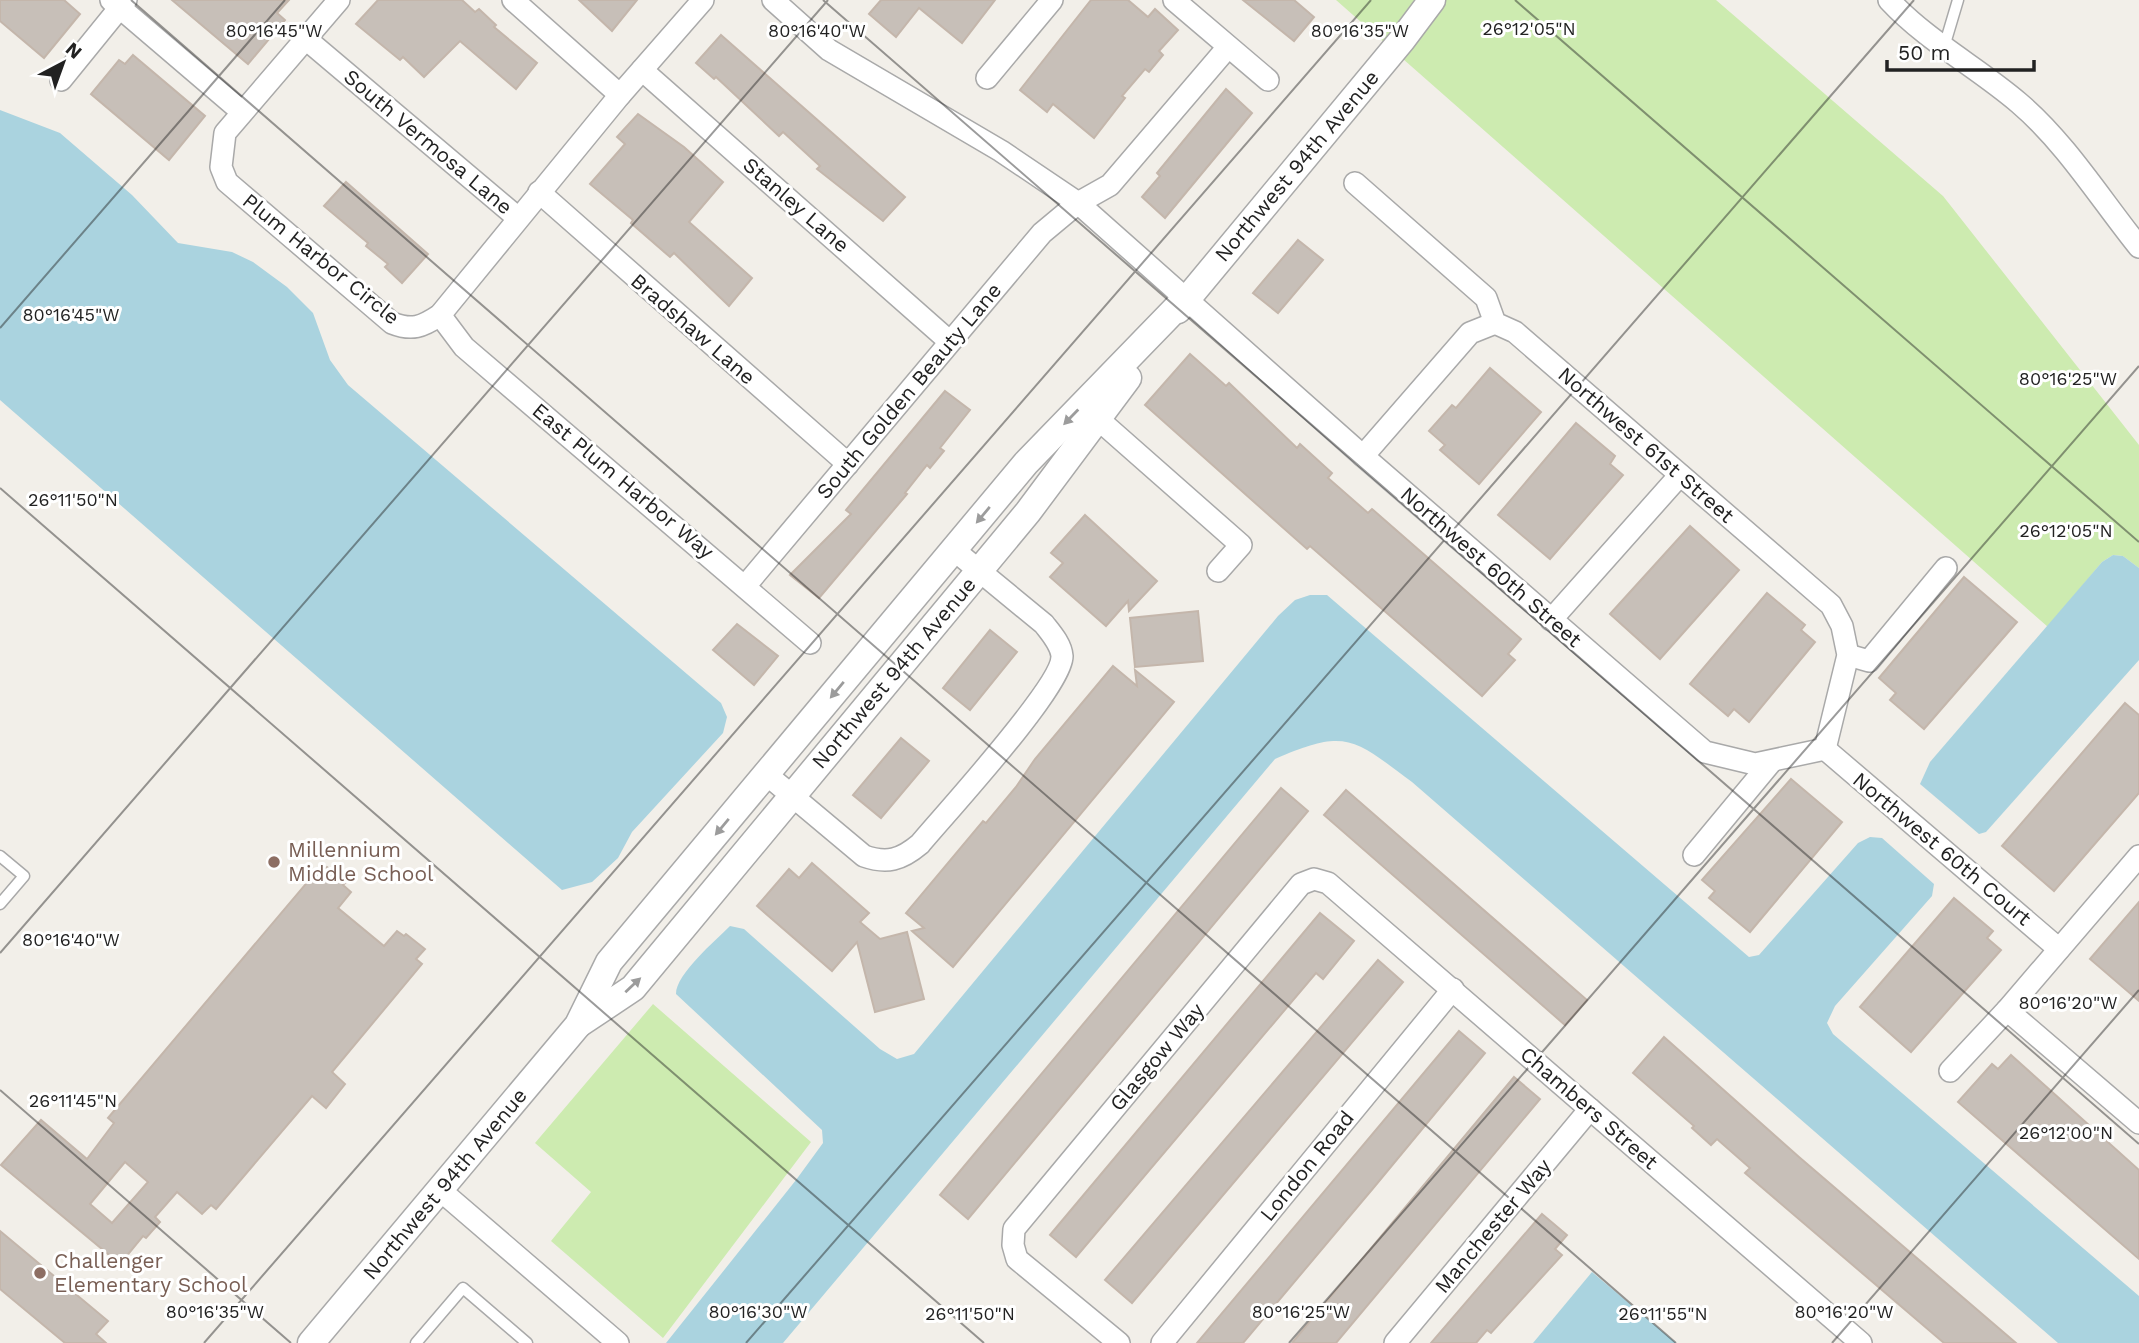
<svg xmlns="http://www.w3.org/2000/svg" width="2139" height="1343" viewBox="0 0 2139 1343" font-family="'Work Sans',sans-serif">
<rect width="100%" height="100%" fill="#f2efe9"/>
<g fill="#cdebb0">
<path d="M1336,0H1716L1943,196L2139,445V568L2123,556L2113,555L2102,562L2048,627Z"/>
<path d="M653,1004L811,1142L663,1338L551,1241L591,1192L535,1143Z"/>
</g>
<g fill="#aad3df">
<path d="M0,110L60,133L132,195L178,243L232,252L253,262L287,287L313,313L330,360L348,385L721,703L727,717L723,733L632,832L618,858L592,882L562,890L0,400Z"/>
<path d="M2113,555L2123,556L2139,568V660L1986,832L1979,834L1920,784L1930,762L2102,562Z"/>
<path d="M1310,595H1327L1749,957L1759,955L1858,843L1870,837L1882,838L1934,884L1932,896L1835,1006L1827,1023L1833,1034L2139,1296V1343H2058L1412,782C1353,738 1346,728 1275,759L783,1343H666L796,1180L823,1143L822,1130L676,994C676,974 715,941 730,926L744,929L880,1049L897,1059L914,1054L1278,616L1295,600Z"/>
<path d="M1592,1272L1676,1343H1533Z"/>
</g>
<g fill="#c7bfb8" stroke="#c4b6ab" stroke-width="2" fill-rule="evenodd">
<path d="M0,0H64L80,14L44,58L0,21Z"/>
<path d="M172,0H289L277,13L285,20L248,64Z"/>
<path d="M378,0H462L475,12L479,9L496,25L494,27L537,63L516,89L460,41L424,77L403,57L400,60L356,24Z"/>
<path d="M579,0H637L612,31Z"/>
<path d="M881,0H995L962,43L919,8L896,37L869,14Z"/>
<path d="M1091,0H1128L1148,17L1155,9L1178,30L1159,51L1163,55L1149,72L1145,69L1122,96L1125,98L1094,138L1053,104L1047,112L1020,90Z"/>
<path d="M1243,0H1294L1314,17L1294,41Z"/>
<path d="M721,35L905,197L883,221L817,169L820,166L783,132L779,136L716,77L714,79L696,63Z"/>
<path d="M133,55L205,116L169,160L91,94L119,60L125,64Z"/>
<path d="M1226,89L1252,113L1165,218L1142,197L1160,176L1157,173Z"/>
<path d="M638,114L684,147L723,182L689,222L752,278L729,306L674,253L670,257L631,223L633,220L590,184L625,144L617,137Z"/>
<path d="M346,182L428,254L402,283L385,267L388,264L366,246L368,243L324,206Z"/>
<path d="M1298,240L1323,260L1278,313L1253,293Z"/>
<path d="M1190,354L1226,386L1229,383L1297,448L1300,444L1332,473L1328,478L1368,513L1372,509L1521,639L1508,654L1515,660L1482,696L1310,546L1307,549L1145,405Z"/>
<path d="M1490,368L1541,412L1479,484L1440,450L1445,445L1429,431L1452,405L1456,408Z"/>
<path d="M945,391L970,410L940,448L944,451L930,468L927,465L905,493L907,494L819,598L790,575L851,514L846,510Z"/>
<path d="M1576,423L1615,456L1610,464L1623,475L1550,559L1498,515Z"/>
<path d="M1085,515L1157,581L1129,611L1128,601L1106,626L1050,577L1063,563L1051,553Z"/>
<path d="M1690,526L1739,570L1660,659L1610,614Z"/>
<path d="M1964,577L2017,622L1924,729L1890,700L1896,693L1879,678Z"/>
<path d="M1767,593L1805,625L1801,630L1815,642L1749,722L1734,709L1728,716L1690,684Z"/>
<path d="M1198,611L1203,661L1135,667L1130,618Z"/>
<path d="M737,624L778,656L754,685L713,650Z"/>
<path d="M990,630L1017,652L970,710L943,688Z"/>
<path d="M1113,666L1137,686L1135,670L1174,702L953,967L912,931L924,928L906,913L983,821L986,823L1016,787L1035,759Z"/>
<path d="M2125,703L2139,715V793L2054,891L2002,846Z"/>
<path d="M901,738L929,761L881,818L853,795Z"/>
<path d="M1791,779L1842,822L1750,932L1709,898L1715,891L1702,880Z"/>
<path d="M1281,788L1308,811L968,1219L940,1195Z"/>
<path d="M1346,790L1587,1000L1565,1025L1324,815Z"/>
<path d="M812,863L869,913L860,922L880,939L907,932L924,999L875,1012L857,942L832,971L757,906L789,869L799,878Z"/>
<path d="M327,867L346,882L343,885L351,892L338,908L384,946L397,931L404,936L406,934L425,949L416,959L422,964L332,1072L345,1084L326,1108L312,1096L216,1209L211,1205L202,1214L177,1192L155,1217L160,1222L146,1238L143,1236L120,1264L1,1165L41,1120L87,1159L114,1123L108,1118L315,873L319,876ZM125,1162L148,1182L112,1223L90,1204Z"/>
<path d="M1954,898L1993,931L1987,938L2001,950L1911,1052L1860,1007Z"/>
<path d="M2139,902V1001L2090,959Z"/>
<path d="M1320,913L1354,941L1323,979L1316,973L1076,1257L1050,1235Z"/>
<path d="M1378,960L1403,982L1132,1303L1105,1280Z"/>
<path d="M1459,1031L1485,1053L1375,1186L1243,1343H1197Z"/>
<path d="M1664,1037L1799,1157L2016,1343H1944L1745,1173L1750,1168L1717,1139L1711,1145L1692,1128L1694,1126L1633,1073Z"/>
<path d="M2011,1055L2139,1170V1259L1958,1102L1992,1064L1998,1069Z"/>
<path d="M1514,1077L1540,1099L1336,1343H1292Z"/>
<path d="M1542,1214L1567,1235L1555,1249L1562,1255L1491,1333L1487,1330L1476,1343H1431Z"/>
<path d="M0,1231L108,1321L96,1334L106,1343H65L0,1289Z"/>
</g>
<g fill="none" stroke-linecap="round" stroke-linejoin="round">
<g stroke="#a9a9a9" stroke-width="13">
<g id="service">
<path d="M1944,47L1958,0"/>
<path d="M0,856L24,876L0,904"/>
<path d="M416,1343L463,1288L527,1343"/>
</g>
</g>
<g stroke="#a9a9a9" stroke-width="24">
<g id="minor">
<path d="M111,0L241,111"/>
<path d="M339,0L225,133L221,167L227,182L392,323C412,331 422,327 440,315L620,95L703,0"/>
<path d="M513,0L620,95"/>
<path d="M773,0L829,50L1001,151L1078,203L1363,456L1705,752L1755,764L1825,749"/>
<path d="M1174,0L1268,80"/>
<path d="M1889,0C1927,41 1977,67 2019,103C2066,143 2101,200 2139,247"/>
<path d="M306,39L518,218"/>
<path d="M642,70L949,341"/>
<path d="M987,78L1052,0"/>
<path d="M61,80L126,0"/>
<path d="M1355,183L1486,298L1495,323L1515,332L1831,605L1842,626L1848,655L1825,749"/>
<path d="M539,192L848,464"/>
<path d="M440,315L464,347L810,643"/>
<path d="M1098,419L1241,545L1218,571"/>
<path d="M1363,456L1470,333L1495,323"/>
<path d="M746,585L1042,233L1078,203L1110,185L1228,47"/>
<path d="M1551,620L1680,475"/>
<path d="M1848,655L1869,661L1946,568"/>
<path d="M1825,749L2059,949"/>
<path d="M766,774L864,856C887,864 901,860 920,844C944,815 1063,686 1062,656C1061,644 1051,633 1044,624L954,550"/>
<path d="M1694,855L1772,761"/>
<path d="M2007,1010L2139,1123"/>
<path d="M1950,1071L2007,1010L2139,856"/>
<path d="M440,1190L618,1343"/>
<path d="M1119,1343L1017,1259L1013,1245L1014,1229L1301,884L1314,879L1328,883L1861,1343"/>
<path d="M1162,1343L1453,989"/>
<path d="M1395,1343L1590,1109"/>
</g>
</g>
<g stroke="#a9a9a9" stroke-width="29">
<g id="tertiary">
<path d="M1178,310L1402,40L1432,0"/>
<path d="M579,1024L633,988L1028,512L1128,378"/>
<path d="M311,1343L578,1025L609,962L1026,463L1187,297"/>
</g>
</g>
<use href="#service" stroke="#fff" stroke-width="10"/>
<use href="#minor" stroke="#fff" stroke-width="21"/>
<use href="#tertiary" stroke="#fff" stroke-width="26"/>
</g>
<defs><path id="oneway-solid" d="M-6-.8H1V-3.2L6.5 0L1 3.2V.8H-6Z" transform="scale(1.75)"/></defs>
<g fill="#9c9c9c">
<use href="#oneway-solid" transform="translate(1071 417) rotate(134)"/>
<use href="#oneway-solid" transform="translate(983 515) rotate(130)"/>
<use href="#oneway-solid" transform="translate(837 690) rotate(130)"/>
<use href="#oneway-solid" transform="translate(722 827) rotate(130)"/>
<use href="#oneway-solid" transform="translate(633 985) rotate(-43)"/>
</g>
<path fill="none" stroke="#222" stroke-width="2" stroke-opacity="0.45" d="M131,0L1676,1343M823,0L2139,1144M1515,0L2139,542M0,328L285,0M0,488L984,1343M0,953L828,0M0,1090L291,1343M204,1343L1371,0M746,1343L1914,0M1289,1343L2139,366M1832,1343L2139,990"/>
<g fill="#8d6e63" stroke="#fff" stroke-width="2.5">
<circle cx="274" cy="862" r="7"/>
<circle cx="40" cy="1273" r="7"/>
</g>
<g text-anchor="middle" stroke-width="6" stroke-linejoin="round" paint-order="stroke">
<g font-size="21" fill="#222" stroke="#fff">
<text transform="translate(428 142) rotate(40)" y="7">South Vermosa Lane</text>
<text transform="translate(1297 166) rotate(-50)" y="7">Northwest 94th Avenue</text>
<text transform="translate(796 205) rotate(41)" y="7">Stanley Lane</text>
<text transform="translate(321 259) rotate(39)" y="7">Plum Harbor Circle</text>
<text transform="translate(693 329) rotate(41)" y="7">Bradshaw Lane</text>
<text transform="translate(909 391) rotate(-50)" y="7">South Golden Beauty Lane</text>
<text transform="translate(1646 445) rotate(41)" y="7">Northwest 61st Street</text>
<text transform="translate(623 481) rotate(40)" y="7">East Plum Harbor Way</text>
<text transform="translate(1491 567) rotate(41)" y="7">Northwest 60th Street</text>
<text transform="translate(894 673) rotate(-50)" y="7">Northwest 94th Avenue</text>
<text transform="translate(1942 849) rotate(40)" y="7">Northwest 60th Court</text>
<text transform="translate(1157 1057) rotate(-50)" y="7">Glasgow Way</text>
<text transform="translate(1589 1108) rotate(41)" y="7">Chambers Street</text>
<text transform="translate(1307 1166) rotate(-51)" y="7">London Road</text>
<text transform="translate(445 1184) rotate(-50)" y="7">Northwest 94th Avenue</text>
<text transform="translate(1493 1226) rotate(-50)" y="7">Manchester Way</text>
</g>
<g font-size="21" fill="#785e54" stroke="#fff" text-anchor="start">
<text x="288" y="857">Millennium<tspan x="288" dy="24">Middle School</tspan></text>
<text x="54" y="1268">Challenger<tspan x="54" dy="24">Elementary School</tspan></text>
</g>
</g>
<g font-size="18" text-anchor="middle" fill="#222" stroke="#fff" stroke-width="6" stroke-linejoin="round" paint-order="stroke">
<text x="1529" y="35">26°12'05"N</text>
<text x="274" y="37">80°16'45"W</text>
<text x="817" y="37">80°16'40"W</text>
<text x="1360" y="37">80°16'35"W</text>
<text x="71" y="321">80°16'45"W</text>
<text x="2068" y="385">80°16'25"W</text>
<text x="73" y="506">26°11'50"N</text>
<text x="2066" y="537">26°12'05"N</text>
<text x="71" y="946">80°16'40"W</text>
<text x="2068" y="1009">80°16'20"W</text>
<text x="73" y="1107">26°11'45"N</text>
<text x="2066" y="1139">26°12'00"N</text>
<text x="215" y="1318">80°16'35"W</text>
<text x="758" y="1318">80°16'30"W</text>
<text x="1301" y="1318">80°16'25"W</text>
<text x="1844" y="1318">80°16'20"W</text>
<text x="970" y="1320">26°11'50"N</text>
<text x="1663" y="1320">26°11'55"N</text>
</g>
<g transform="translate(63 63) rotate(41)" stroke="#ffffff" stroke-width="5" paint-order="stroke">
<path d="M0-5L12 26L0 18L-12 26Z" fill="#222222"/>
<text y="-10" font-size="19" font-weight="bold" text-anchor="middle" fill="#222222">N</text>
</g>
<path d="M1887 60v10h147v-10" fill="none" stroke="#222222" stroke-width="3.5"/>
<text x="1898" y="60" font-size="21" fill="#222222" stroke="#ffffff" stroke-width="5" paint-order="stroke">50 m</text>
</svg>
